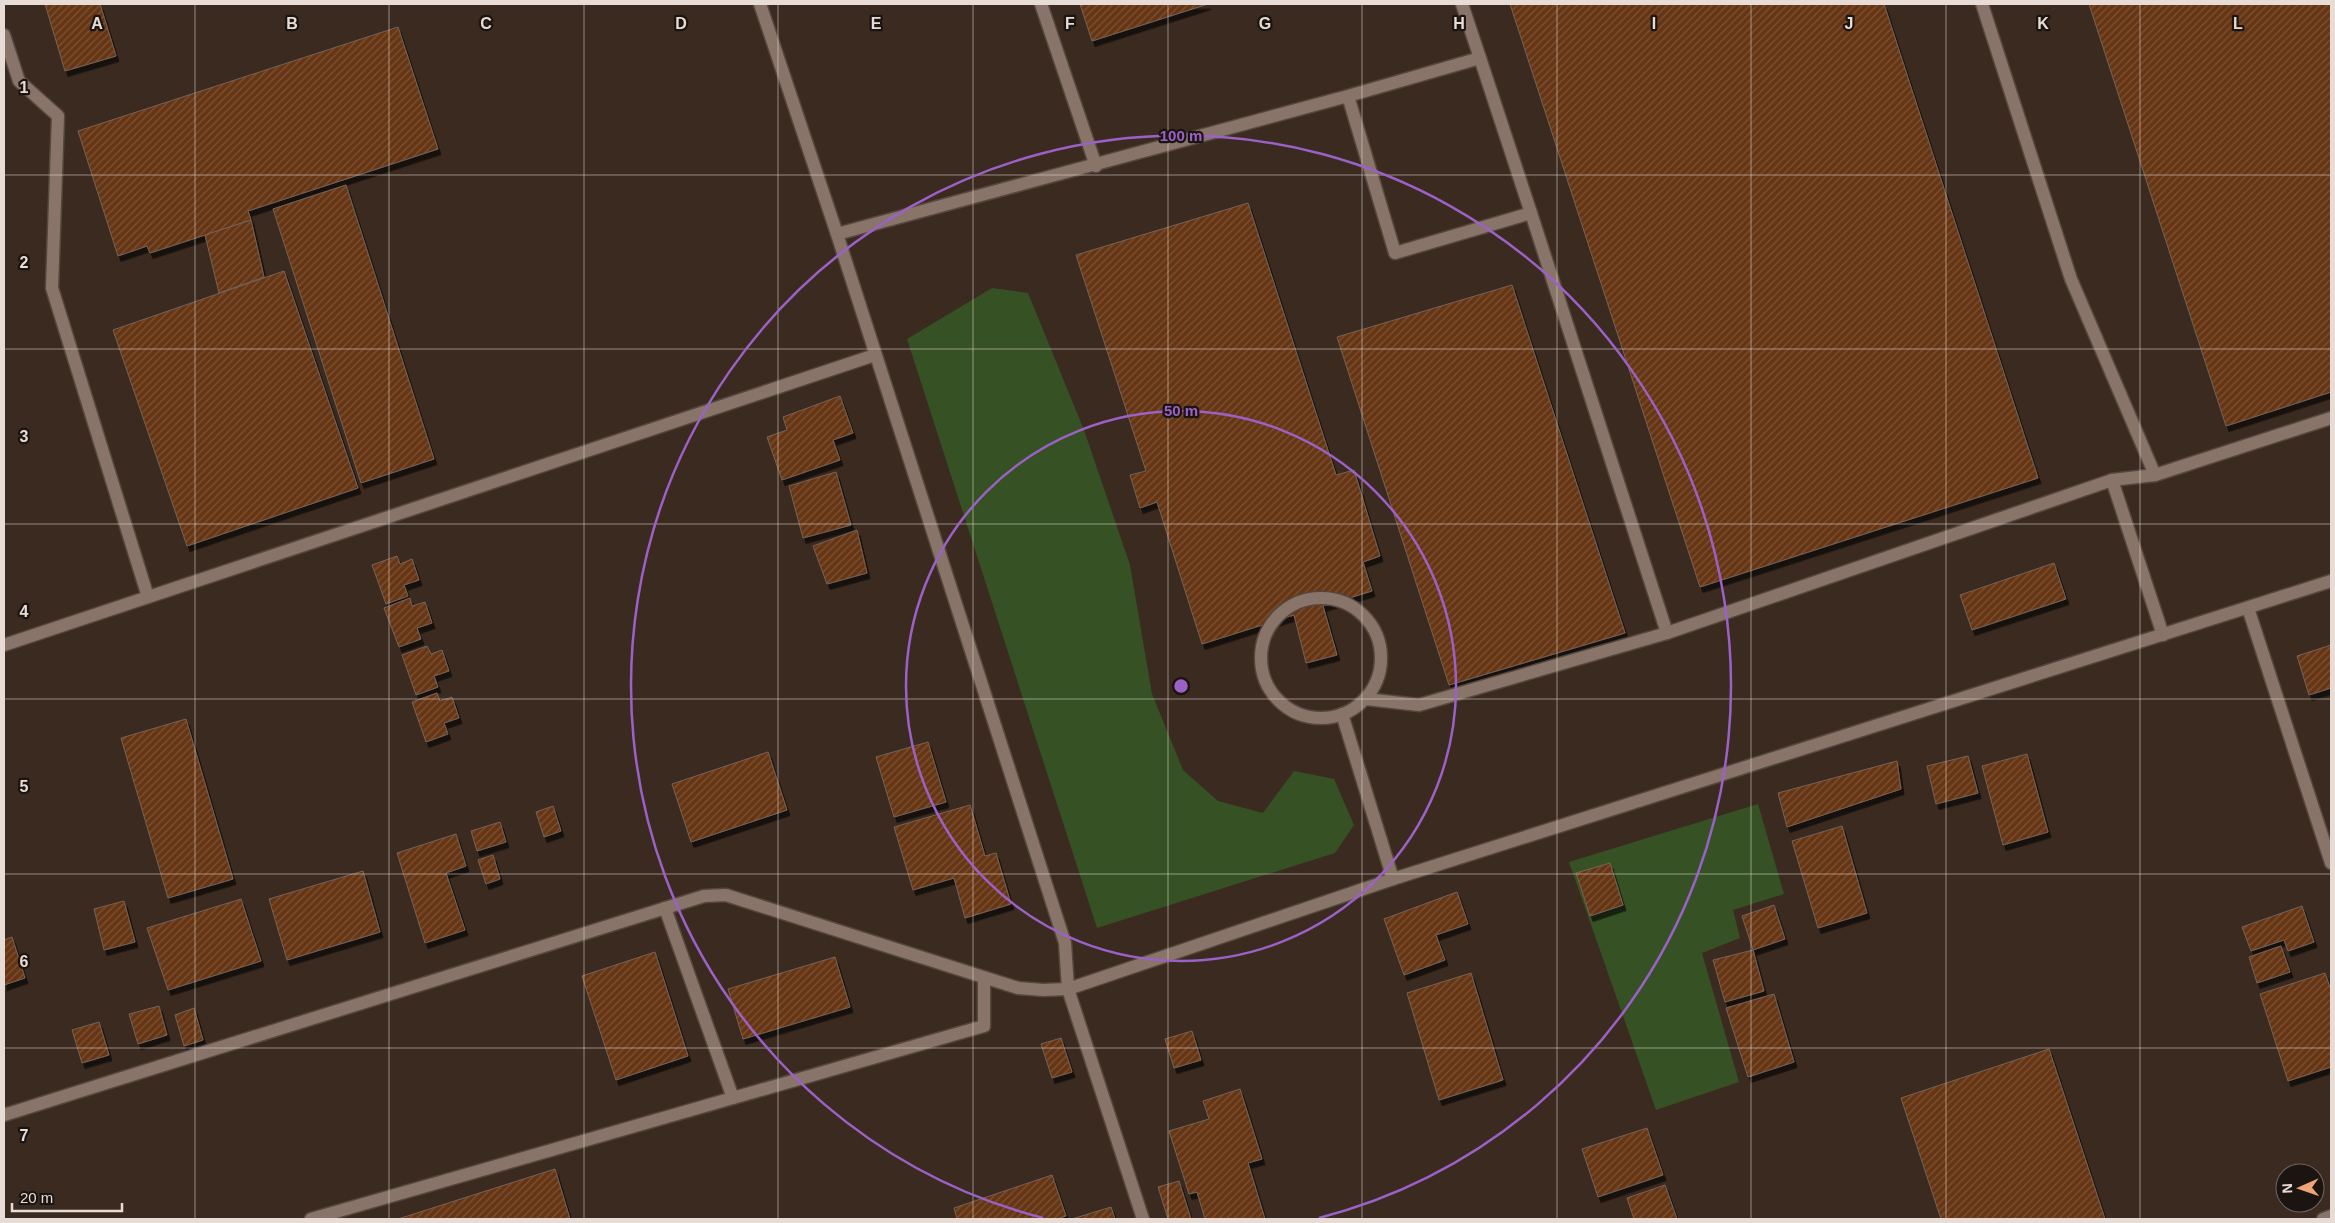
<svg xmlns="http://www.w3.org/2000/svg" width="2335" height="1223" viewBox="0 0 2335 1223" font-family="Arial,sans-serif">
<defs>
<pattern id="building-hatch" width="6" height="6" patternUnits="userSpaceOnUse" patternTransform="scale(1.25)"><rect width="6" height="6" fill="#663613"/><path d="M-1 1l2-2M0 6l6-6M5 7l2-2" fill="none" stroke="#7c5335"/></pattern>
<filter id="shadow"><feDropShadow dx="3" dy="5.5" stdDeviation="0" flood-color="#0009"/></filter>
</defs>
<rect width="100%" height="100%" fill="#3a2a20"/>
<g fill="#365225">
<path d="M992,288L1028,293L1084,430L1130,565L1152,694L1183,770L1218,801L1263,813L1294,771L1334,779L1354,825L1335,853L1097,928L907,339Z"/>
<path d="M1758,804L1784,894L1733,910L1740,938L1702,953L1739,1082L1656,1110L1569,862Z"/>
</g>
<g fill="url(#building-hatch)" stroke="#766358" filter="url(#shadow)">
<path d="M45,4H100L116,56L65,71Z"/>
<path d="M1080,4H1208L1092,41Z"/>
<path d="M1510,4H1884L2038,478L1700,587Z"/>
<path d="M2089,4H2331V392L2226,426Z"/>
<path d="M398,27L438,149L248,211L251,220L150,253L147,246L118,256L78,131Z"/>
<path d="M346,185L434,459L361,483L273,209Z"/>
<path d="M1248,203L1336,475L1354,470L1380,556L1363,562L1372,591L1323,606L1337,655L1306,663L1294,615L1202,644L1157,502L1140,508L1130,475L1146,471L1076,255Z"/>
<path d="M251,220L264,277L219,293L205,235Z"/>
<path d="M284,271L358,488L187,546L113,330Z"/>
<path d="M1512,285L1625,633L1449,685L1337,337Z"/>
<path d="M840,396L853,433L833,440L840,460L782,480L767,437L787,430L783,417Z"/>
<path d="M836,472L851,525L803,538L789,486Z"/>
<path d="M857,530L867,573L827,584L813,546Z"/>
<path d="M397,556L400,564L412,559L419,580L404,585L408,596L386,604L372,565Z"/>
<path d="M2054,563L2066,599L1972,630L1960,595Z"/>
<path d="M410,598L412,606L425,602L432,623L417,628L421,639L399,647L384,608Z"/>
<path d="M2331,645V688L2309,695L2297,656Z"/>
<path d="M427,646L431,654L442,650L449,671L434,676L438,687L416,695L402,655Z"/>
<path d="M437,693L440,701L452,697L459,718L444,723L448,734L426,742L412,702Z"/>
<path d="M186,719L233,879L168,898L121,738Z"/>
<path d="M928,742L946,802L894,817L876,757Z"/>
<path d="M768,752L787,810L691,842L672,784Z"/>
<path d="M2027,754L2048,832L2003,845L1982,766Z"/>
<path d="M1968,756L1978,793L1936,804L1927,766Z"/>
<path d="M1897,761L1901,789L1787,827L1778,793Z"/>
<path d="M970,805L985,856L996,853L1011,904L965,918L954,878L913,890L894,827Z"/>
<path d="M553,806L561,831L544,837L536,812Z"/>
<path d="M500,822L506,842L477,851L471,831Z"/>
<path d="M1842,826L1867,913L1818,928L1792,841Z"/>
<path d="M456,834L466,866L446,873L465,930L425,943L397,853Z"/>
<path d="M493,855L500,879L486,884L478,860Z"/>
<path d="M1610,863L1623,905L1590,916L1576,873Z"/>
<path d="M363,871L380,932L287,960L269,899Z"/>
<path d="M1457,892L1468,924L1436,935L1445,960L1404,975L1384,919Z"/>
<path d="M241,899L261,961L168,990L147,928Z"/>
<path d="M124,901L135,942L104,950L94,909Z"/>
<path d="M1774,905L1785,939L1753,950L1742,916Z"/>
<path d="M2302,906L2314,942L2288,951L2284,940L2251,951L2242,927Z"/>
<path d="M12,937L25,978L4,985V940Z"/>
<path d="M2281,946L2290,972L2257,983L2249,957Z"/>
<path d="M1753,950L1764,991L1725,1002L1713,960Z"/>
<path d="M655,952L688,1056L616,1080L582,976Z"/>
<path d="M835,957L850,1007L743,1039L728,989Z"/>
<path d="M1471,973L1503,1080L1439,1100L1407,993Z"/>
<path d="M2325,973L2331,990V1067L2288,1081L2260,994Z"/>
<path d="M1774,994L1794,1062L1748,1077L1726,1008Z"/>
<path d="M159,1006L167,1035L138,1044L129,1014Z"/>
<path d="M194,1008L203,1040L184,1046L175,1015Z"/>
<path d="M99,1022L109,1055L82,1063L72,1030Z"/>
<path d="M1192,1031L1201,1060L1174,1068L1165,1039Z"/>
<path d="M1061,1038L1072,1072L1052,1078L1041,1044Z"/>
<path d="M2049,1049L2105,1219H1941L1901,1098Z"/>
<path d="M1240,1089L1262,1159L1248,1163L1265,1219H1205L1197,1192L1189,1194L1169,1131L1209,1119L1203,1101Z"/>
<path d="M1647,1128L1663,1175L1598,1197L1582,1149Z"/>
<path d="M555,1169L570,1219H398Z"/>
<path d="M1052,1175L1066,1216L1057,1219H957L954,1208Z"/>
<path d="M1179,1181L1191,1219H1168L1158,1187Z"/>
<path d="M1665,1185L1677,1219H1634L1627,1198Z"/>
<path d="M1111,1207L1115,1219H1072Z"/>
</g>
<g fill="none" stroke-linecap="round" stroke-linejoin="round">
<g stroke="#55473e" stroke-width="15">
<g id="minor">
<path d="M760,4L837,234L1065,943L1068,989L1143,1219"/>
<path d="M1041,4L1096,166"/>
<path d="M1462,4L1480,58"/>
<path d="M1982,4L2071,279L2155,475"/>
<path d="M4,35L19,81L58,116L52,288L148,597"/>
<path d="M1531,213L1667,633"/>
<path d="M837,234L1348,96L1395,253L1531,213L1480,58L1348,96"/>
<path d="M2112,480L2163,635"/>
<circle cx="1321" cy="658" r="60"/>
<path d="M2248,608L2331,863"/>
<path d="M4,645L875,355"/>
<path d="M1366,699L1419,705L1667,633L2112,480L2155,475L2331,418"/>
<path d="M1342,714L1393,879"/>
<path d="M665,908L733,1098"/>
<path d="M4,1115L704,896L726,895L1018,988L1043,990L1068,989L1393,879L2331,581"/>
<path d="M311,1219L984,1026V978"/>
<path d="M2323,1219L2331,1216"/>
</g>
</g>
<use href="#minor" stroke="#887469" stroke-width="12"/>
</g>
<path fill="none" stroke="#e8ddd6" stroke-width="1" stroke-opacity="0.55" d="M195,4V1219M389,4V1219M584,4V1219M778,4V1219M973,4V1219M1168,4V1219M1362,4V1219M1557,4V1219M1751,4V1219M1946,4V1219M2140,4V1219M4,175H2331M4,349H2331M4,524H2331M4,699H2331M4,874H2331M4,1048H2331"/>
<g fill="none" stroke="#9c61c6" stroke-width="2.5">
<circle cx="1181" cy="686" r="275"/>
<path d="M1043 1218A550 550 0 1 1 1319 1218"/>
</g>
<g font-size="16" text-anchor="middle" font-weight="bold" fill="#e8ddd6" stroke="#1c1410" stroke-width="4.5" stroke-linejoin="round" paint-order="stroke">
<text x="97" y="29">A</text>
<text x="292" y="29">B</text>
<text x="486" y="29">C</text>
<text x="681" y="29">D</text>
<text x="876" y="29">E</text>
<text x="1070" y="29">F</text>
<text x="1265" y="29">G</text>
<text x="1459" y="29">H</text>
<text x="1654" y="29">I</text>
<text x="1849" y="29">J</text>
<text x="2043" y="29">K</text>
<text x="2238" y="29">L</text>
<text x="24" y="93">1</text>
<text x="24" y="268">2</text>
<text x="24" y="442">3</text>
<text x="24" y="617">4</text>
<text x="24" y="792">5</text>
<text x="24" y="967">6</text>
<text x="24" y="1141">7</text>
</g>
<circle cx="1181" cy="686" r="8" fill="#9c61c6" stroke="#1c1410" stroke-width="2.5"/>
<g font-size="15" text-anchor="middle" font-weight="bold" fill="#9c61c6" stroke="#1c1410" stroke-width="4.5" stroke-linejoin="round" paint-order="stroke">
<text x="1181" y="141">100 m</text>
<text x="1181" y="416">50 m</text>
</g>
<rect width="2335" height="1223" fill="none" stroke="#e8ddd6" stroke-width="10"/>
<g transform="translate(2300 1188) rotate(268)"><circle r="24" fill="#1c1410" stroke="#6e645f"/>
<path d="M0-4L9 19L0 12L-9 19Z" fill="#efa377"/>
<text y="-8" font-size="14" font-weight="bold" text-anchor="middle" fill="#e8ddd6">N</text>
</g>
<path d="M12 1203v8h110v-8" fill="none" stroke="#e8ddd6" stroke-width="2.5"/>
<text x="20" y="1203" font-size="15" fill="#e8ddd6" stroke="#1c1410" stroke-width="4" paint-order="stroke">20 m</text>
</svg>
